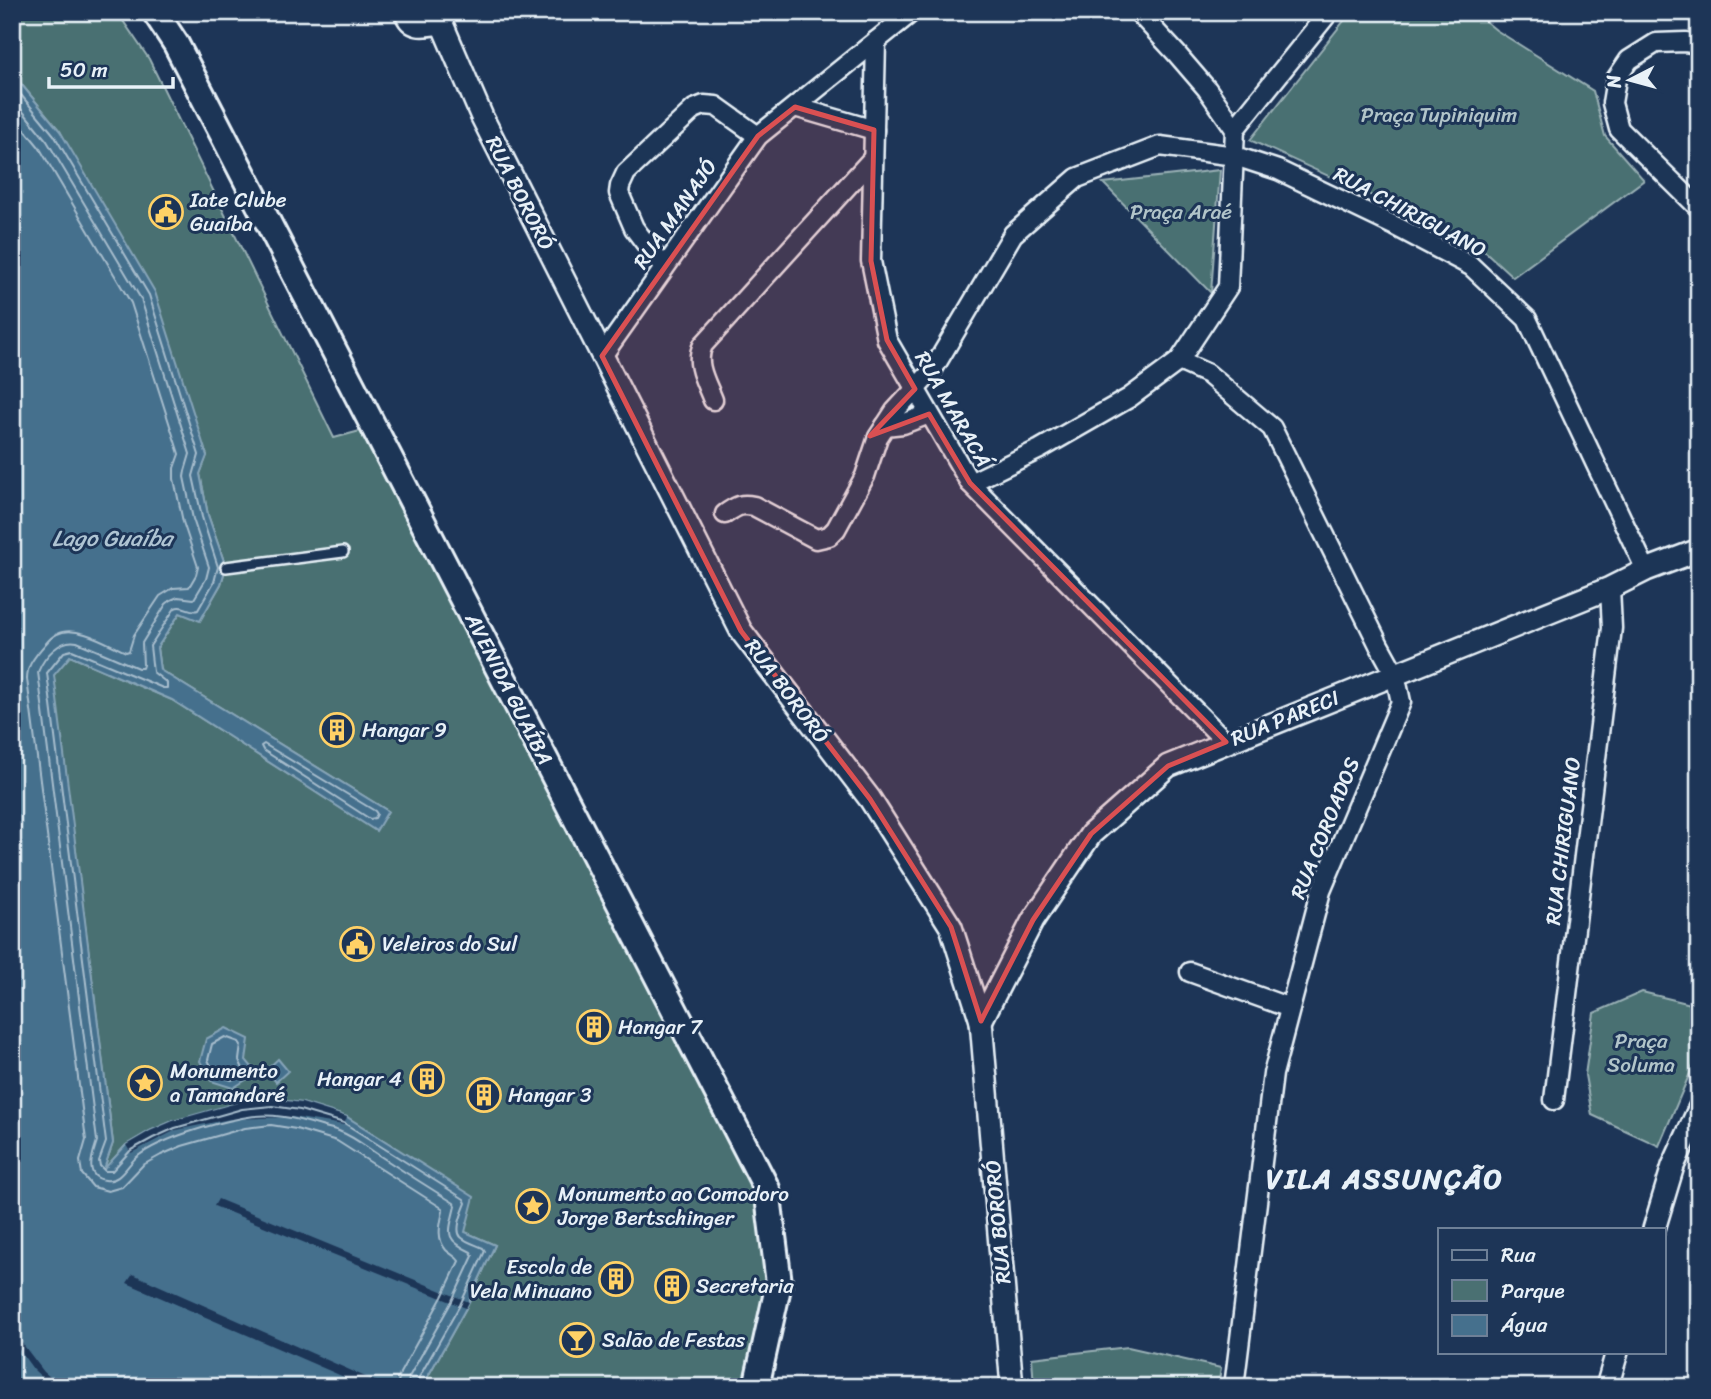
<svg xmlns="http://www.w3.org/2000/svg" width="1711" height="1399" viewBox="0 0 1711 1399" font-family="Sriracha,sans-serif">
<rect width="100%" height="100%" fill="#1d3557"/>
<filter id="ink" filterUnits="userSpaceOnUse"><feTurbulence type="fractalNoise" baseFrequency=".0143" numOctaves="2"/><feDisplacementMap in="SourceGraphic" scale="14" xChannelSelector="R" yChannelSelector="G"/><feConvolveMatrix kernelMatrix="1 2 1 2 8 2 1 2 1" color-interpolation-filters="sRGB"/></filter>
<g filter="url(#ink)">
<g fill="#4a7072" stroke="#99b0b5" stroke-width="2">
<path d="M12,12H117L149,59L334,438L360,431L756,1191L766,1281L742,1387H422L466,1308L495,1245L465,1232L347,1117L302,1103L271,1099L173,1121L150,1131L126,1145L103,1171L113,1143L53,675L70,656L172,700L375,830L388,811L160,670L157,648L180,613L200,620L221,584L226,567L208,515L200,474L207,455L60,131L12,73Z"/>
<path d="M1351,12H1474L1496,30L1593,91L1605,136L1644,180L1513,277L1477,244L1250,140Z"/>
<path d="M1220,170L1211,293L1103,183Z"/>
<path d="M1642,992L1699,1006V1052L1659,1146L1592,1115L1585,1075L1594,1013Z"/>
<path d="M1128,1347L1221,1368L1218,1387H1034L1032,1358Z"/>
</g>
<g fill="#45708d" stroke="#86a4b8" stroke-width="2">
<path d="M12,73L60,131L155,292L207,456L200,474L208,515L226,567L221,584L200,621L180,613L157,648L160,670L388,811L376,831L172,700L70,656L54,675L113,1143L104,1169L126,1145L150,1131L173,1121L240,1102L271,1099L302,1103L347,1117L474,1197L465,1232L495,1245L466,1308L422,1387H12Z"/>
<path d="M226,1028L249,1039L246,1060L257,1073L233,1088L211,1081L200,1061L206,1039Z"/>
<path d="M278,1059L288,1071L276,1082L266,1070Z"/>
</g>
<g fill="#1d3557">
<path d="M271,1099L302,1103L347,1117L344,1125L292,1117L230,1119L176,1130L131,1153L126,1145L150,1131L173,1121L240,1102Z"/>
<path d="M218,1199L469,1302L466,1308L214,1206Z"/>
<path d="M133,1274L388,1387H367L127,1283Z"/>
<path d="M12,1330L44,1372L62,1387H52L33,1369L12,1340Z"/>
</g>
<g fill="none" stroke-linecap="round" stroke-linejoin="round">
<g stroke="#a7bdcd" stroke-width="2">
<path d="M12,84L54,135L149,295L199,455L193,476L202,517L218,567L214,582L198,610C190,613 184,604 175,608L150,646L153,672L167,683V688H163L72,650L64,652L47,673L106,1142L99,1161L100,1166L105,1171H112L131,1150L153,1138L175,1128L242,1109L272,1106L300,1110L344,1123L464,1199L466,1203C463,1211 454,1230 461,1237C466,1242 477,1245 483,1248L485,1251L460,1305L417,1381L416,1387"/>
<path d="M12,98L47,141L141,299L190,454L185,471L184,477L193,519L209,567L206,579L194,599L178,597L171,600L166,604L142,643L143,665L142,668H138L77,642C60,638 44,657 38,672L97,1141C93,1154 83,1177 105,1180C121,1183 127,1164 138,1156C162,1138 212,1124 242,1118C270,1112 295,1118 321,1126C327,1128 335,1129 341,1132C354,1137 366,1147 377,1154C403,1171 428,1187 454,1203L455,1206C449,1233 443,1239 471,1252L473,1256L452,1301L409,1377L408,1387"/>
<path d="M12,114L39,147L131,303L179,454L174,468V479L183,522L198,567L196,575L189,587L173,588L160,596L134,635L129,651L126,652C108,644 76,624 57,634C50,637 46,644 41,649C33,659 27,666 27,679L86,1140L80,1161L82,1174L93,1187L108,1191L122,1187L143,1165L161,1155L182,1146L245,1128L271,1125L296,1129L337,1141L442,1208L443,1211C440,1225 436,1238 446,1250C451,1255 456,1256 459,1261L442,1297L400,1373L397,1387"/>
<path d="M264,744L375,811L377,814L375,818L370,819L263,750L261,746Z"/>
<path d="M225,1037L239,1042L241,1045L239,1060L244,1071L232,1080L216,1075L208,1060L212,1044Z"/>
</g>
<g stroke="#e8f1f8" stroke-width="14">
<path id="service" d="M226,567L343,552"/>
</g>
<g stroke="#e8f1f8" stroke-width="23">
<g id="minor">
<path d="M404,12C410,32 426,27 442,24"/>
<path d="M876,41L871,261L887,340L970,483L1226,742"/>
<path d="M1699,44L1685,42L1656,43L1629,60L1616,79L1612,103L1619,129L1699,208"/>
<path d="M795,107L874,130"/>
<path d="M1235,129L1329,12"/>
<path d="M664,268L634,228L619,193L620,186L626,173L694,109L704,105L716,106L758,136"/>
<path d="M602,356L758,136L912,12"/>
<path d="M1179,361L1208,374L1272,428L1379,645L1395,674L1401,702L1321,891L1273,1074L1234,1387"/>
<path d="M713,400C706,382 694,363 703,345L873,158"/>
<path d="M885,426L903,424L929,414"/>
<path d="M970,483L1040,449L1129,398L1179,361L1228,287L1235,129L1207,89L1176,53L1138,12"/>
<path d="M725,514C736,507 739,503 754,506L816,539L829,536L836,529L865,476L878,437L895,411L932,371L1013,234L1077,178L1160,146L1235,156L1278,170L1395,226L1471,266L1527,319L1646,570"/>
<path d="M1190,972L1290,1008"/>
<path d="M1554,1100L1612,628L1610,588"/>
</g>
</g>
<g stroke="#e8f1f8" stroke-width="26">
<g id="tertiary">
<path d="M441,12L442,24L482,117L741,631L870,799L951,927L981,1021L1012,1387"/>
<path d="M981,1021L1033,920L1091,834L1168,766L1610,588L1646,570L1699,550"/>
<path d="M1654,1229L1673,1166L1699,1109"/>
<path d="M1607,1387L1617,1352"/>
</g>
</g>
<g stroke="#e8f1f8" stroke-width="30">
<path id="secondary" d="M155,12L176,44L767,1189L779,1283L756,1387"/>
</g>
<use href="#service" stroke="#1d3557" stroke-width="9"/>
<use href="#minor" stroke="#1d3557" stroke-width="18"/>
<use href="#tertiary" stroke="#1d3557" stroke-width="21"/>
<use href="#secondary" stroke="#1d3557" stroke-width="24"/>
</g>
</g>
<path fill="#da5052" fill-opacity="0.2" stroke="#da5052" stroke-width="5" stroke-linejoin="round" d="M795,107L874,130L871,261L887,340L915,389L870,436L929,414L970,483L1226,742L1168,766L1091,834L1033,920L981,1021L951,927L870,799L741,631L602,356L758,136Z"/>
<defs>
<g id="civic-ring" transform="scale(1.75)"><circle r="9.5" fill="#1d3557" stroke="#ffd166" stroke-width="1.5"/><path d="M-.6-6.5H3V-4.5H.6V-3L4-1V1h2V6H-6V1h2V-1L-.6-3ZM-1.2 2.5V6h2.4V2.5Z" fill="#ffd166"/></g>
<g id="building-ring" transform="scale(1.75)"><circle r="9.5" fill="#1d3557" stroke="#ffd166" stroke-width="1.5"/><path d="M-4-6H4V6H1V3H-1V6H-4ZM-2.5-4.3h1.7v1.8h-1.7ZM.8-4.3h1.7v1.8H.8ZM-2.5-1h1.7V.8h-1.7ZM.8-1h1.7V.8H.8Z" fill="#ffd166"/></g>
<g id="sight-ring" transform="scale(1.75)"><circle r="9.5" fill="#1d3557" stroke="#ffd166" stroke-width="1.5"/><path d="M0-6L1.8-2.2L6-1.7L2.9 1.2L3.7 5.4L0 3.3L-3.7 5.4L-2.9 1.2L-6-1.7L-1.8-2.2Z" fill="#ffd166"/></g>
<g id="bar-ring" transform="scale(1.75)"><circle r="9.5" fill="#1d3557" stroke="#ffd166" stroke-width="1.5"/><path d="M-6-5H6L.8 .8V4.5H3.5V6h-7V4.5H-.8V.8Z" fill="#ffd166"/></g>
</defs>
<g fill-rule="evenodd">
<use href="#civic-ring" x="166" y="212"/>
<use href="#building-ring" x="337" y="730"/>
<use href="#civic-ring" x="357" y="944"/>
<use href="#building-ring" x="594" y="1027"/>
<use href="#building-ring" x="427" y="1079"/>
<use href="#sight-ring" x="145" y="1083"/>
<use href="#building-ring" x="484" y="1095"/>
<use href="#sight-ring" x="533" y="1206"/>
<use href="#building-ring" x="616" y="1279"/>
<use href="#building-ring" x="672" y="1286"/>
<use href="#bar-ring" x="577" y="1340"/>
</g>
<g text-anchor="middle" stroke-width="6" stroke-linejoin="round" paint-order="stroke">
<g font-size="21" fill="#b1c4c9" stroke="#1d3557">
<text x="1439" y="122">Praça Tupiniquim</text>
<text x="1181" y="219">Praça Araé</text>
<text x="1641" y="1048">Praça<tspan x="1641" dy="24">Soluma</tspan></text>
</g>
<g font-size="21" fill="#e8f1f8" stroke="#1d3557">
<text transform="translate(520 193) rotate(63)" y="7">RUA BORORÓ</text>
<text transform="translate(1410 212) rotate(28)" y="7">RUA CHIRIGUANO</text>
<text transform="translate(675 214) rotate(-55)" y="7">RUA MANAJÓ</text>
<text transform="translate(953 409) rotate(60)" y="7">RUA MARACÁ</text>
<text transform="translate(509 689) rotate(63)" y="7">AVENIDA GUAÍBA</text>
<text transform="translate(787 691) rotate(53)" y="7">RUA BORORÓ</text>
<text transform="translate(1285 718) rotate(-22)" y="7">RUA PARECI</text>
<text transform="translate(1325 828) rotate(-68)" y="7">RUA COROADOS</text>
<text transform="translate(1563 841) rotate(-83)" y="7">RUA CHIRIGUANO</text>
<text transform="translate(998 1222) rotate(-95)" y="7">RUA BORORÓ</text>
</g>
<g font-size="21" fill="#e8f1f8" stroke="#1d3557" text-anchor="start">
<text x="190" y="207">Iate Clube<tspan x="190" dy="24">Guaíba</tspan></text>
<text x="362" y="737">Hangar 9</text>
<text x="382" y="951">Veleiros do Sul</text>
<text x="618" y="1034">Hangar 7</text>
<text x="170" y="1078">Monumento<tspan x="170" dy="24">a Tamandaré</tspan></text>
<text x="402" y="1086" text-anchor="end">Hangar 4</text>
<text x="508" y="1102">Hangar 3</text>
<text x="558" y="1201">Monumento ao Comodoro<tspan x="558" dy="24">Jorge Bertschinger</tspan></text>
<text x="592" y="1274" text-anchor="end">Escola de<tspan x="592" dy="24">Vela Minuano</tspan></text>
<text x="696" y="1293">Secretaria</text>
<text x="602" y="1347">Salão de Festas</text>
</g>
<g font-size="23" font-style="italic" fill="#afc4d3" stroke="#1d3557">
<text x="112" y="546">Lago Guaíba</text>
</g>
<g font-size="28" font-weight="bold" letter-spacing="2" fill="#e8f1f8" stroke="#1d3557">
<text x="1385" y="1188">VILA ASSUNÇÃO</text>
</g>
</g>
<rect width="1711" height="1399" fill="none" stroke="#1d3557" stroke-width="42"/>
<rect x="21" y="21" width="1669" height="1357" fill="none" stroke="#e8f1f8" stroke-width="2.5" filter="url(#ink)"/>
<rect x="1438" y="1228" width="228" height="126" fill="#1d3557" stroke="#6e8097" stroke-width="2"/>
<rect x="1452" y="1250" width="35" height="10" fill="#1d3557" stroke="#6e8097" stroke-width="2"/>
<text x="1501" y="1262" font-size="21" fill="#e8f1f8">Rua</text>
<rect x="1452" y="1280" width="35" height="21" fill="#4a7072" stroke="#6e8097" stroke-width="2"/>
<text x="1501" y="1298" font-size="21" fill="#e8f1f8">Parque</text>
<rect x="1452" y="1315" width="35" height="21" fill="#45708d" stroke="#6e8097" stroke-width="2"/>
<text x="1501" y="1332" font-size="21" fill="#e8f1f8">Água</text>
<g transform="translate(1630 80) rotate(264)" stroke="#1d3557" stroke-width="5" paint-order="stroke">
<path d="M0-5L12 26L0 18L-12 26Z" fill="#e8f1f8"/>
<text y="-10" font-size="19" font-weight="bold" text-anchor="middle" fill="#e8f1f8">N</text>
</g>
<path d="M49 77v10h124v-10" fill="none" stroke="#e8f1f8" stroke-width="3.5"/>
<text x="60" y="77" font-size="21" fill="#e8f1f8" stroke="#1d3557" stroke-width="5" paint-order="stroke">50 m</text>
</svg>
